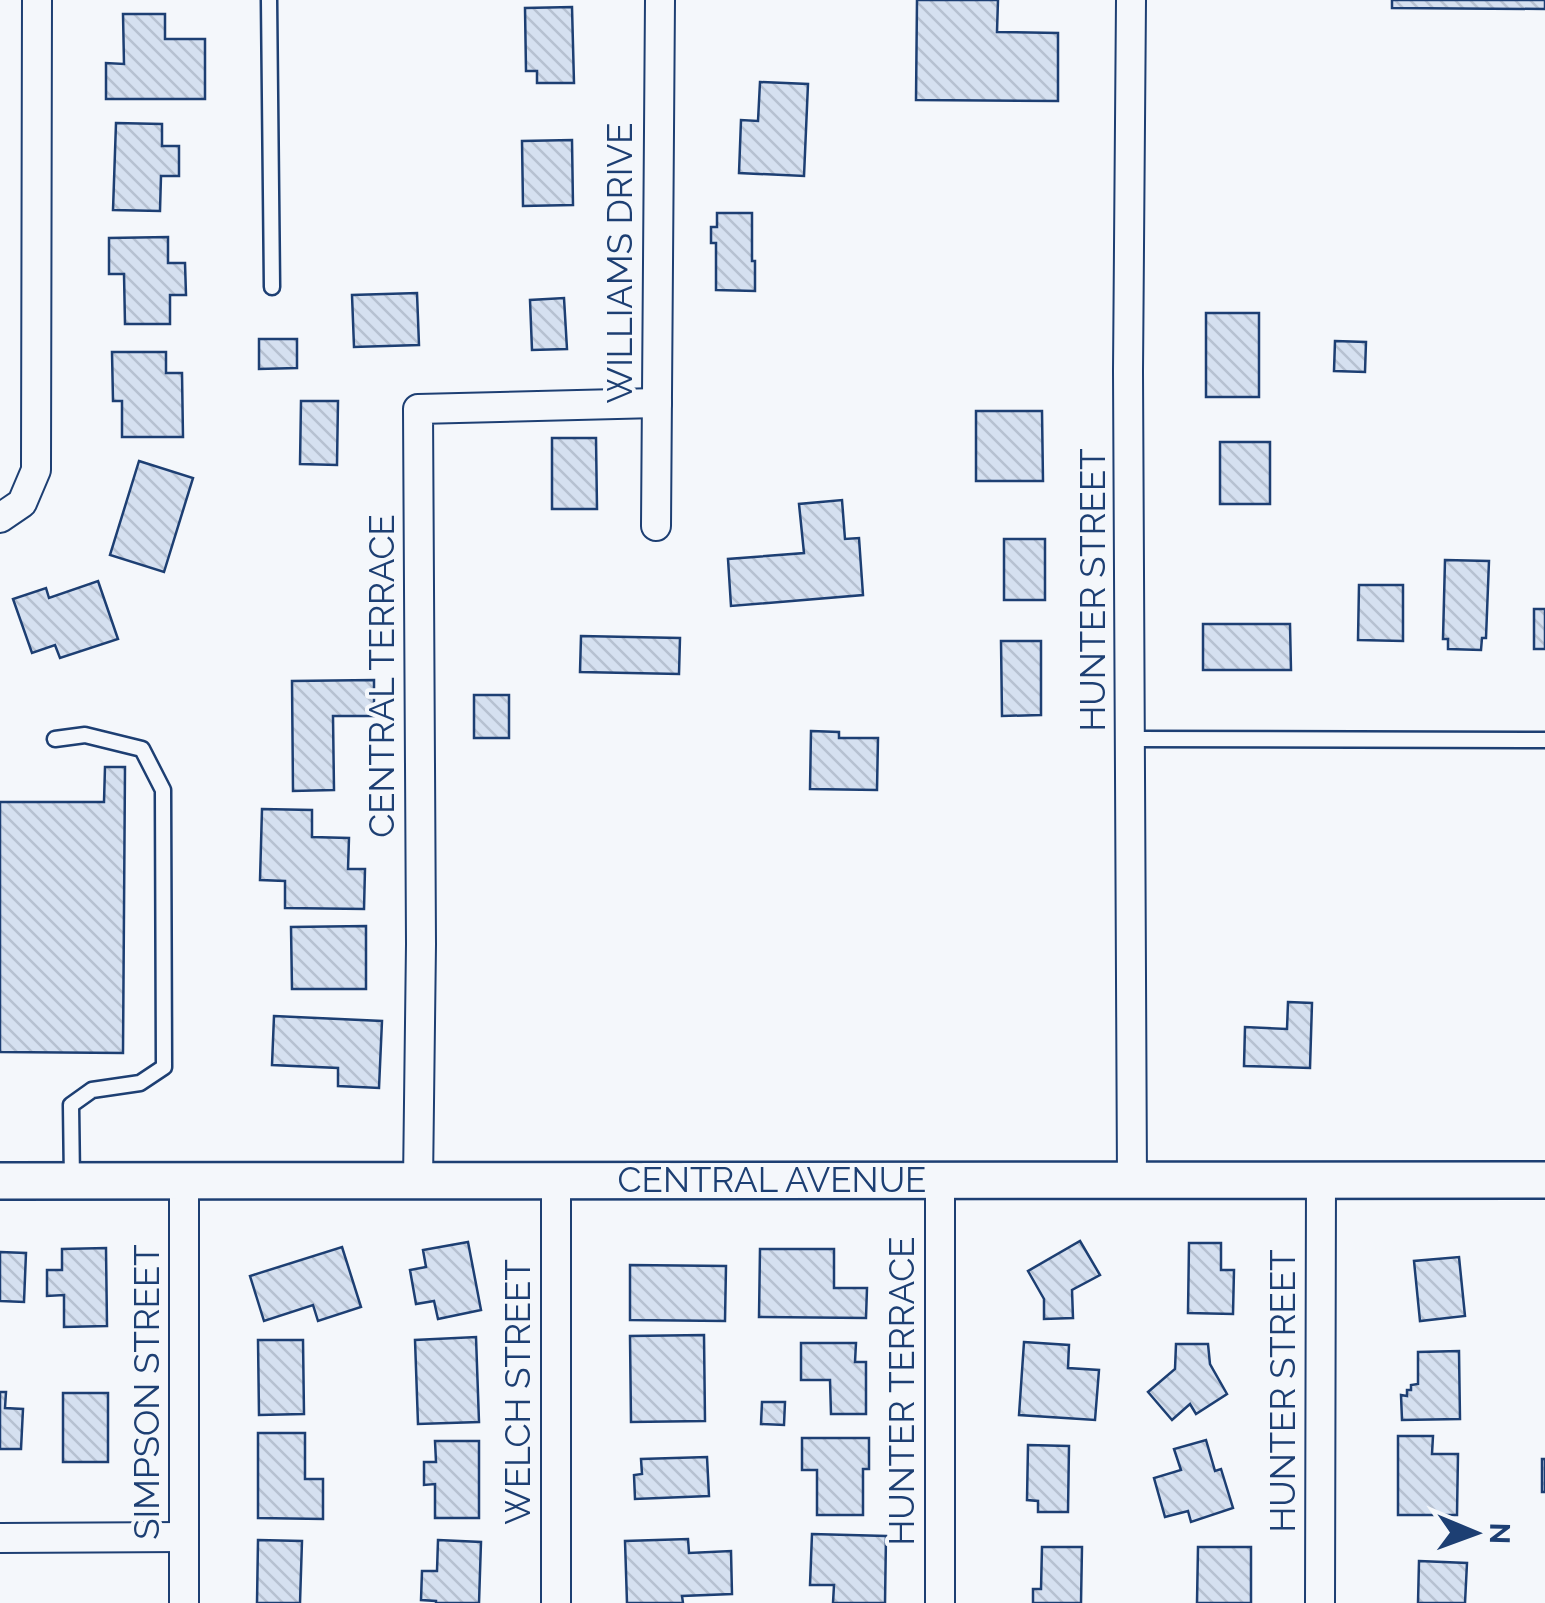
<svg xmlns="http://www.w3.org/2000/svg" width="1545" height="1603" viewBox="0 0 1545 1603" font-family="Raleway,sans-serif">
<defs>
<pattern id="building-back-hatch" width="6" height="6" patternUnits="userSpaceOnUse" patternTransform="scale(2.5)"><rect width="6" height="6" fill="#d5e0f0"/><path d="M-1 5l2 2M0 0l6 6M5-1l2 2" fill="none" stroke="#b6c1d1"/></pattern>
</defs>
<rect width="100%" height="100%" fill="#f4f7fb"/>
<g fill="url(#building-back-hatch)" stroke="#1d3f73" stroke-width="2.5">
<path d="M917,0H998L997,32L1058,33V101L916,100Z"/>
<path d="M1392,0H1545V9L1392,8Z"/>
<path d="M572,7L574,83H537V71H526L525,8Z"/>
<path d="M123,14H165V39H205V99H106V63L124,64Z"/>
<path d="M760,82L808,84L804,176L739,173L741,120L758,121Z"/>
<path d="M116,123L162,124V146H179V176H161L160,211L113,210Z"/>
<path d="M572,140L573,205L523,206L522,141Z"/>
<path d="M717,213H752V261H755V291L716,290V243H711V227H717Z"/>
<path d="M168,237V263H185L186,295H170V324H125L124,274H109V238Z"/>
<path d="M417,293L419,345L354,347L352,295Z"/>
<path d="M564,298L567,349L532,350L530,300Z"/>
<rect x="1206" y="313" width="53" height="84"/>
<path d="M259,339H297V368L259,369Z"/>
<path d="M1335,341L1366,342L1365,372L1334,371Z"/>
<path d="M112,352H166V373H182L183,437H122V401H113Z"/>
<path d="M301,401H338L337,465L300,464Z"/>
<path d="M976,411H1042L1043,481H976Z"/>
<path d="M552,438H596L597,509H552Z"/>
<rect x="1220" y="442" width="50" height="62"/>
<path d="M139,461L193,478L164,572L110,555Z"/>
<path d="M842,500L845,539L859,538L863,595L731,606L728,559L804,553L799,504Z"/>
<rect x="1004" y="539" width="41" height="61"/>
<path d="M1445,560L1489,561L1486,638H1482L1481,650L1448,649V639H1443Z"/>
<path d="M98,581L118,639L60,658L55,645L32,653L13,599L46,588L49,598Z"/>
<path d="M1359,585H1403V641L1358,640Z"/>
<rect x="1534" y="609" width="11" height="40"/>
<path d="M1203,624H1290L1291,670H1203Z"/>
<path d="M581,636L680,638L679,674L580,672Z"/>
<path d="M1001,641H1041V715L1002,716Z"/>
<path d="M374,680V716H333L334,790L293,791L292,681Z"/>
<rect x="474" y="695" width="35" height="43"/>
<path d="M811,731L839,732V738H878L877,790L810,789Z"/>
<path d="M105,767H125L123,1053L0,1052V802H104Z"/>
<path d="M262,809L312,810V837L349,838L348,869H365L364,909L285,908V881L260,880Z"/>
<path d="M366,926V989H292L291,927Z"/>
<path d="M1288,1002L1312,1003L1310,1068L1244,1066L1245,1027L1287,1029Z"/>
<path d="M274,1016L382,1021L379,1088L338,1086V1068L272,1065Z"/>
<path d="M1080,1241L1100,1275L1072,1290L1073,1318L1044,1319V1299L1028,1271Z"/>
<path d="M468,1242L481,1310L438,1319L434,1301L416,1304L410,1270L426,1267L423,1250Z"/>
<path d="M1189,1243H1221V1270H1234L1233,1314L1188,1313Z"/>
<path d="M342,1247L361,1307L318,1321L313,1305L264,1321L250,1276Z"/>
<path d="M106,1248L107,1326L64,1327V1295L47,1296V1270H62V1249Z"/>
<path d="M760,1249H834V1288H867L866,1318L759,1317Z"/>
<path d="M0,1252L26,1253L24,1302L0,1301Z"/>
<path d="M1459,1257L1465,1316L1420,1321L1414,1261Z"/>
<path d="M630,1265L726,1266L725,1321L630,1320Z"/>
<path d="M704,1335L705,1421L631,1422L630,1336Z"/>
<path d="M476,1337L479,1422L418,1424L415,1340Z"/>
<path d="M258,1340H303L304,1414L259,1415Z"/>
<path d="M1024,1342L1069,1345L1068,1368L1099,1370L1095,1420L1019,1415Z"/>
<path d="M801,1343H856L855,1362H866V1414H831L830,1380H801Z"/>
<path d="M1176,1344H1208L1210,1364L1227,1394L1196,1414L1190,1404L1172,1420L1148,1392L1175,1369Z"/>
<path d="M1459,1351L1460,1419L1402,1420L1401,1395L1407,1396V1390H1411V1385L1418,1384V1352Z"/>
<path d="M0,1392H6L5,1408L23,1409L21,1449H0Z"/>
<rect x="63" y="1393" width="45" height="69"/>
<path d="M762,1402H785L784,1425L761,1424Z"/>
<path d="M258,1433H305V1479H323V1519L258,1518Z"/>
<path d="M1398,1436H1433L1432,1454H1458L1457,1515H1398Z"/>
<path d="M802,1438H869V1469H863V1515H817V1470H802Z"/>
<path d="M1206,1440L1215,1471L1221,1469L1233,1508L1191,1522L1188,1511L1165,1517L1154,1478L1181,1470L1174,1449Z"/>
<path d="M435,1441H479V1518H435V1484L424,1485V1462H436Z"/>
<path d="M1028,1445L1069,1446L1068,1512H1038V1501L1027,1500Z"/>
<path d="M707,1457L709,1496L635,1499L634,1475L642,1474L641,1459Z"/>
<rect x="1542" y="1459" width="3" height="33"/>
<path d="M812,1534L886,1536L885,1603H833L834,1585H810Z"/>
<path d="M688,1539L689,1553L731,1551L732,1594L682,1596L683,1603H627L625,1541Z"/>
<path d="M258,1540L302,1541L300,1603H257Z"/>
<path d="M438,1540L481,1542L479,1603H436V1601L421,1600L422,1571H437Z"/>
<path d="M1042,1547H1082L1081,1603H1033V1589H1041Z"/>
<path d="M1198,1547H1251V1603H1197Z"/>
<path d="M1419,1561L1467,1563L1465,1603H1418Z"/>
</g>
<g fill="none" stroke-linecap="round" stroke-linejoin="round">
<g stroke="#1d3f73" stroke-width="19">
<g id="service">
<path d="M269,0L272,287"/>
<path d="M55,739L85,735L142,749L163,790L164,1067L140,1083L92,1090L71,1105L72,1181"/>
<path d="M1131,739L1545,740"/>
</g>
</g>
<g stroke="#1d3f73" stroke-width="32">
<g id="minor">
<path d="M1131,0L1128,371L1132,1180"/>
<path d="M0,518L22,503L36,470L37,0"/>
<path d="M656,526L660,0"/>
<path d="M184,1181V1603"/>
<path d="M418,1182L421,944L418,409L657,403"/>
<path d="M0,1538L184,1537"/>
<path d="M556,1603V1180"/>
<path d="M940,1603V1179"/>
<path d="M1320,1603L1321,1180"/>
</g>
</g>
<g stroke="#1d3f73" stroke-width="40">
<path id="tertiary" d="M0,1181L1545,1180"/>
</g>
<use href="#service" stroke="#f4f7fb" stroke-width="14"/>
<use href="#minor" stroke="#f4f7fb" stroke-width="28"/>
<use href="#tertiary" stroke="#f4f7fb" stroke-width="35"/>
</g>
<g text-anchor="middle" stroke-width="8" stroke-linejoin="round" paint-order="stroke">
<g font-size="35" fill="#1d3f73" stroke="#f4f7fb">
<text transform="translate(620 263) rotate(-90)" y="12">WILLIAMS DRIVE</text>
<text transform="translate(1093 590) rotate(-90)" y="12">HUNTER STREET</text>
<text transform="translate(382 676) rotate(-90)" y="12">CENTRAL TERRACE</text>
<text x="772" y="1192">CENTRAL AVENUE</text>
<text transform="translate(902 1391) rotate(-90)" y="12">HUNTER TERRACE</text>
<text transform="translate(1283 1391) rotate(-90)" y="12">HUNTER STREET</text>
<text transform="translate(147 1392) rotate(-90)" y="12">SIMPSON STREET</text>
<text transform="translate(518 1392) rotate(-90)" y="12">WELCH STREET</text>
</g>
</g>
<g transform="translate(1475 1533) rotate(91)" stroke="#f4f7fb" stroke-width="8" paint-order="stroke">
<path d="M0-8L18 38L0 25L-18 38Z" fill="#1d3f73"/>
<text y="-15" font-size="28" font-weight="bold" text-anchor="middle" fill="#1d3f73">N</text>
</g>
</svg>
